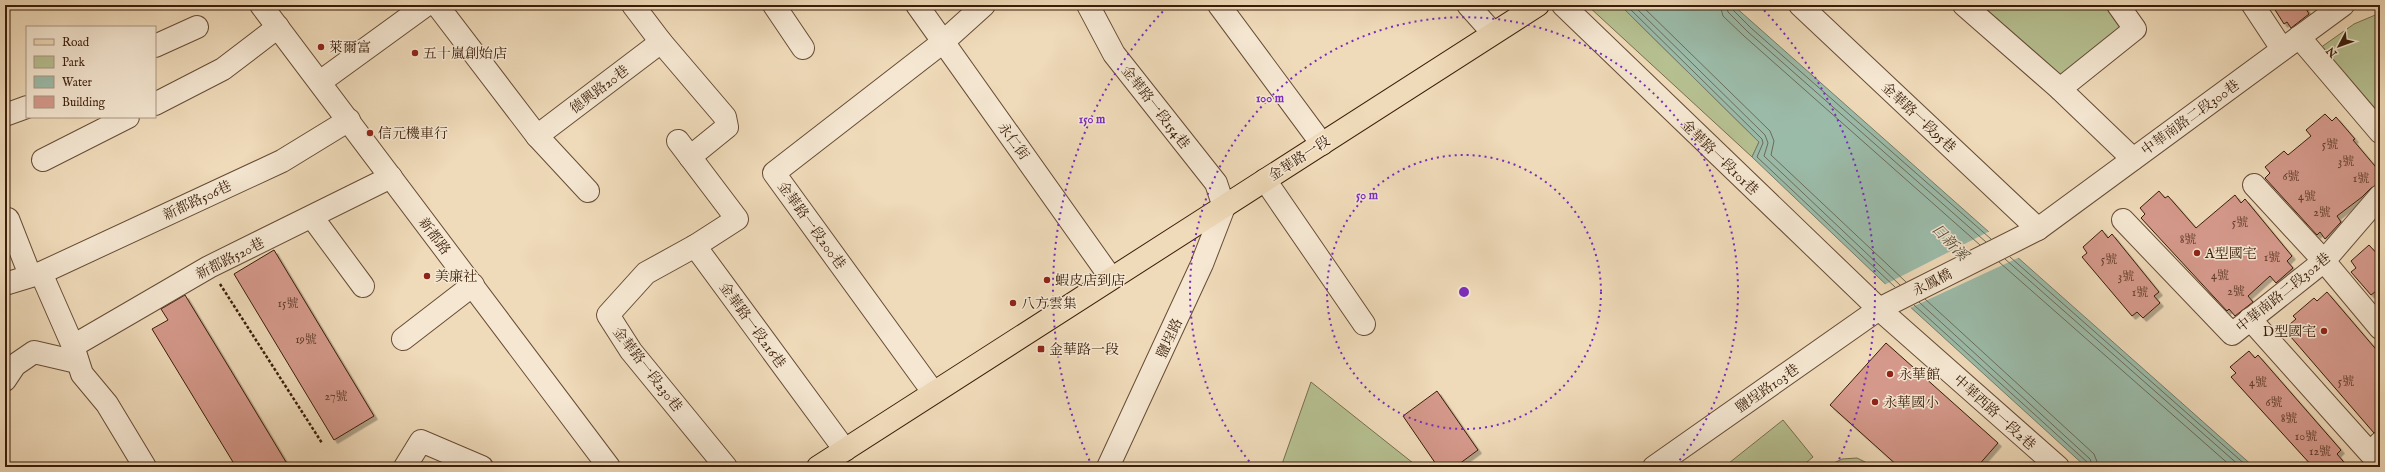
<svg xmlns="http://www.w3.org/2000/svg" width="2385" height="472" viewBox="0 0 2385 472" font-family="'IM FELL English','Noto Serif TC',serif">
<defs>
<filter id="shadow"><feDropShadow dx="3.5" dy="3.5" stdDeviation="0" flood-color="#0004"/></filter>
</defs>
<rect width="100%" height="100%" fill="#efdab9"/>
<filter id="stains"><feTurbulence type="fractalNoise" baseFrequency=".005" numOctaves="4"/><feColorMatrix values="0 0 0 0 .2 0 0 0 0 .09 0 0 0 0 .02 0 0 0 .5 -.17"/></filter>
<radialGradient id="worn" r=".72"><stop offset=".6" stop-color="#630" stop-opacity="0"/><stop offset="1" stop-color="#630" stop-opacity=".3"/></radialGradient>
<g fill="#b6c091" stroke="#786e4d">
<path d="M1587,5H1620L1759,142L1752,157Z"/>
<path d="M1982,5H2107L2122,25L2061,77Z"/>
<path d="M2380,13V118L2320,48L2354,24Z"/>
<path d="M1311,382L1418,467H1281Z"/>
<path d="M1783,420L1813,457L1801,467H1724Z"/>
<path d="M2380,451V467H2363Z"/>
<path d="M1857,458L1875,467H1826L1842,459Z"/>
</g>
<path fill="#9bbba9" stroke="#747c69" d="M1620,5H1733L2254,467H2086L1896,294L1752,157L1759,142Z"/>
<path fill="#efdab9" d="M1990,231L2020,257L1910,308L1884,285Z"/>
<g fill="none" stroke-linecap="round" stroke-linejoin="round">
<g stroke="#6a6c59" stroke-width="1">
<path d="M1626,5L1762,139L1763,143L1757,157L1895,287"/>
<path d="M1633,5L1765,135L1768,143L1764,156L1900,285"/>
<path d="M1641,5L1770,131L1774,141L1771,155L1906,282"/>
<path d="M1720,5L1723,16L1744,36L1980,245"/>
<path d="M1726,5L1728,12L1748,32L1986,242"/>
<path d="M1731,5L1732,9L1751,28L1991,239"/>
<path d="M2010,257L2248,467"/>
<path d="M2005,259L2241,467"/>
<path d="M1999,262L2232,467"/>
<path d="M1925,299L2094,454L2099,467"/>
<path d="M1919,302L2090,459L2093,467"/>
<path d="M1914,305L2087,462L2088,467"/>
</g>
</g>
<g fill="#d5998b" stroke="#3a1d09" filter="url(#shadow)">
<path d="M2272,5H2304L2309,14L2291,28L2287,22L2284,24Z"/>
<path d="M2325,114L2332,121L2336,117L2355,139L2353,140L2380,172V184L2371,188L2362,197L2337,216L2341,222L2325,239L2320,232L2317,235L2265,178L2270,173L2265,167L2284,151L2288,155L2311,136L2306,130Z"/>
<path d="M2159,191L2165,198L2168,196L2196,228L2235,195L2241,203L2245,199L2292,256L2287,261L2293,268L2276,283L2270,276L2248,296L2253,302L2235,316L2229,309L2227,311L2141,218L2145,214L2140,208Z"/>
<path d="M2102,230L2108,238L2112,234L2159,292L2154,296L2160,303L2143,318L2137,312L2132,316L2082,257L2087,253L2083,247Z"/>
<path d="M2369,245L2380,257V288L2371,295L2351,272L2356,268L2351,261Z"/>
<path d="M274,250L374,416L334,440L234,274Z"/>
<path d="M2327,292L2380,354V431L2374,433L2284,329L2296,319L2293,316L2314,298L2317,301Z"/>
<path d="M185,295L230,369L289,467H236L152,329L168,320L161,309Z"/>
<path d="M1886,343L1998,443L1977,467H1899L1830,405Z"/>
<path d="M2249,351L2255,358L2258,355L2341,450L2337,454L2348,467H2313L2231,377L2236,373L2230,367Z"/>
<path d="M1437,391L1478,450L1455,467H1438L1403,416Z"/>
</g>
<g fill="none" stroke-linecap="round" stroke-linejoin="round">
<g stroke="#674c35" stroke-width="24">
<g id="minor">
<path d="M261,5L609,467"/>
<path d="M437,5L537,136L588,191"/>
<path d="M633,5L661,42L725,117L727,127L690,157"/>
<path d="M774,5L803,48"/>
<path d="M917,5L1111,278"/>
<path d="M1088,5L1114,54L1216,183L1224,207L1202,264L1108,467"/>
<path d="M1219,5L1322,144"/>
<path d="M1468,5L1493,33"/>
<path d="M1563,5L1879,309L2058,467"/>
<path d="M1800,5L2038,229"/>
<path d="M1964,5L2060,89L2133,159"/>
<path d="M2253,5L2282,49"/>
<path d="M2299,37L2380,132"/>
<path d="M155,46L197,27"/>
<path d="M320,82L426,5"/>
<path d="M2060,89L2135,29L2118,5"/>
<path d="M155,104L223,69L278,27"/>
<path d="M5,115L27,107"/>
<path d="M537,136L661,42"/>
<path d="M678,141L737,219L695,246L646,273L608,315L631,351L726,467"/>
<path d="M43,160L128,117"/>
<path d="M1265,180L1364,324"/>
<path d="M2254,185L2324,261L2380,328"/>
<path d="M312,217L363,286"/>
<path d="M8,219L30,275"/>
<path d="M2123,220L2232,334L2324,261L2380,196"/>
<path d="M695,246L845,450"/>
<path d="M41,273L73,346L82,374L107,404L145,467"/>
<path d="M5,284L41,273L282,161L349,120"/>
<path d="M2250,319L2370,453L2380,443"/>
<path d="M403,339L473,285"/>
<path d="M73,346L209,267L391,177"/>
<path d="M5,380L15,365L34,352L77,362"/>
<path d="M933,392L774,173L943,42L984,5"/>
<path d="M405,467L421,441L482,467"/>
<path d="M1654,467L1879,309L2038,229L2343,5"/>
</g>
</g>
<g stroke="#3a1d09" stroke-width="24">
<path id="major" d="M818,467L1538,5"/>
</g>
<path stroke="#3a1d09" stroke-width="2.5" stroke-dasharray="3 2" stroke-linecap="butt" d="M220,284L322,443"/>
<use href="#minor" stroke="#f5e7d2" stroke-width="22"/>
<use href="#major" stroke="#efdab9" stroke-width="22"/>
</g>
<g fill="none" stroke="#7b2cbf" stroke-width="2" stroke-dasharray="2 4">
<circle cx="1464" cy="292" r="137"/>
<path d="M1253 466A274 274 0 1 1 1675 466"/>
<path d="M1092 466A411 411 0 0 1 1168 6M1760 6A411 411 0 0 1 1836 466"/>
</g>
<g fill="#8f2418" stroke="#f5e7d2" stroke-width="1.5">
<circle cx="321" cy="47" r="4"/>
<circle cx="415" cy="53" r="4"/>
<circle cx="370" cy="133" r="4"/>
<circle cx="2197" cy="253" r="4"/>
<circle cx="427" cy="276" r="4"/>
<circle cx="1047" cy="280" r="4"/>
<circle cx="1013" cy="303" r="4"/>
<circle cx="2324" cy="331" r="4"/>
<rect x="1037" y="345" width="8" height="8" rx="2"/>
<circle cx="1890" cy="374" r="4"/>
<circle cx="1875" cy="402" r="4"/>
</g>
<g text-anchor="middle" stroke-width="3" stroke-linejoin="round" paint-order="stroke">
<g font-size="12" fill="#613c2a">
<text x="2330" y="148">5號</text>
<text x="2346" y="165">3號</text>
<text x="2291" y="180">6號</text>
<text x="2361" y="182">1號</text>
<text x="2307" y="200">4號</text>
<text x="2322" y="216">2號</text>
<text x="2240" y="226">5號</text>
<text x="2188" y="243">8號</text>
<text x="2272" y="261">1號</text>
<text x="2109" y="263">5號</text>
<text x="2220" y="279">4號</text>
<text x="2126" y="280">3號</text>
<text x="2236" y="295">2號</text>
<text x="2140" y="296">1號</text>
<text x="288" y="307">15號</text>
<text x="306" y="343">19號</text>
<text x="2346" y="385">5號</text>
<text x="2258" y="386">4號</text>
<text x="336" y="400">27號</text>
<text x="2274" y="406">6號</text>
<text x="2289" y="422">8號</text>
<text x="2306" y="440">10號</text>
<text x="2320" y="455">12號</text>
</g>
<g font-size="14" fill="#3a1d09" stroke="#f5e7d2" text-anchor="start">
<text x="329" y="52">萊爾富</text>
<text x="423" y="58">五十嵐創始店</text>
<text x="378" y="138">信元機車行</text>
<text x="2205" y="258">A型國宅</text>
<text x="435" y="281">美廉社</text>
<text x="1055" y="285">蝦皮店到店</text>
<text x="1021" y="308">八方雲集</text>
<text x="2316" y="336" text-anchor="end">D型國宅</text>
<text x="1049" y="354">金華路一段</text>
<text x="1898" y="379">永華館</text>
<text x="1883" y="407">永華國小</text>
</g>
<g font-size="14" fill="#3a1d09" stroke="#f5e7d2">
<text transform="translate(599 89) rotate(-37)" y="5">德興路20巷</text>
<text transform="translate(1156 107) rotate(52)" y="5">金華路一段154巷</text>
<text transform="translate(1919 117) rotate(43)" y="5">金華路一段95巷</text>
<text transform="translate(2190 117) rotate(-36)" y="5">中華南路二段300巷</text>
<text transform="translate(1014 141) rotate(54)" y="5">永仁街</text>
<text transform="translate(1720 157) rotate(44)" y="5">金華路一段101巷</text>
<text transform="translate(1299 158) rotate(-33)" y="5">金華路一段</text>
<text transform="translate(197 200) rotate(-25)" y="5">新都路506巷</text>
<text transform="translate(812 225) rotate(54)" y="5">金華路一段200巷</text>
<text transform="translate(435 236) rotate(53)" y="5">新都路</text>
<text transform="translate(230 258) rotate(-27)" y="5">新都路520巷</text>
<text transform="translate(1932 282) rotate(-27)" y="5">永鳳橋</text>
<text transform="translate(2283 292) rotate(-39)" y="5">中華南路二段302巷</text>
<text transform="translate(753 325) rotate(54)" y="5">金華路一段216巷</text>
<text transform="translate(1169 338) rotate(-65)" y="5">鹽埕路</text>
<text transform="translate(648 369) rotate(52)" y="5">金華路一段230巷</text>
<text transform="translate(1767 388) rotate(-35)" y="5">鹽埕路103巷</text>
<text transform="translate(1995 412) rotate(42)" y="5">中華西路一段2巷</text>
</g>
<g font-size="15" font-style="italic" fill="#574c39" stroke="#f5e7d2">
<text transform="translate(1950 242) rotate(46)" y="5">日新溪</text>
</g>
</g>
<circle cx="1464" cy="292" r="6" fill="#7b2cbf" stroke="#f5e7d2" stroke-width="2"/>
<g font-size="12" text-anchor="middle" font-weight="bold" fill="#7b2cbf" stroke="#f5e7d2" stroke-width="3" stroke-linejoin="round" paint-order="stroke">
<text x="1270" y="102">100 m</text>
<text x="1092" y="123">150 m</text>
<text x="1367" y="199">50 m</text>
</g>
<rect width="2385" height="472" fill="none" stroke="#efdab9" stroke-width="20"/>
<rect x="6" y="6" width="2373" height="460" fill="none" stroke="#3a1d09" stroke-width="2"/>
<rect x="10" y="10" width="2365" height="452" fill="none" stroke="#3a1d09"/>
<rect x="26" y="26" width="130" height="92" fill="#f5e7d2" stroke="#aa9682"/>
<rect x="34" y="39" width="20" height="6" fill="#efdab9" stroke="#aa9682"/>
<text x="62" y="46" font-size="12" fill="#3a1d09">Road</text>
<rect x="34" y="56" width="20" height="12" fill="#b6c091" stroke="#aa9682"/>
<text x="62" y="66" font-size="12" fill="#3a1d09">Park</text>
<rect x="34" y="76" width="20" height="12" fill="#9bbba9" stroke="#aa9682"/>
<text x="62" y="86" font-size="12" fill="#3a1d09">Water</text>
<rect x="34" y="96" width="20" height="12" fill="#d5998b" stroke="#aa9682"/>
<text x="62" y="106" font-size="12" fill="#3a1d09">Building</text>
<g transform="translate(2339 46) rotate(229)" stroke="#f5e7d2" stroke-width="3" paint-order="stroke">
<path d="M0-3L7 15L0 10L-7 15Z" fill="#3a1d09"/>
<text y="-6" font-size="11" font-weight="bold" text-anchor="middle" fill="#3a1d09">N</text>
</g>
<rect width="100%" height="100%" filter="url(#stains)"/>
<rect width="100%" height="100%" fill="url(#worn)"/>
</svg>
